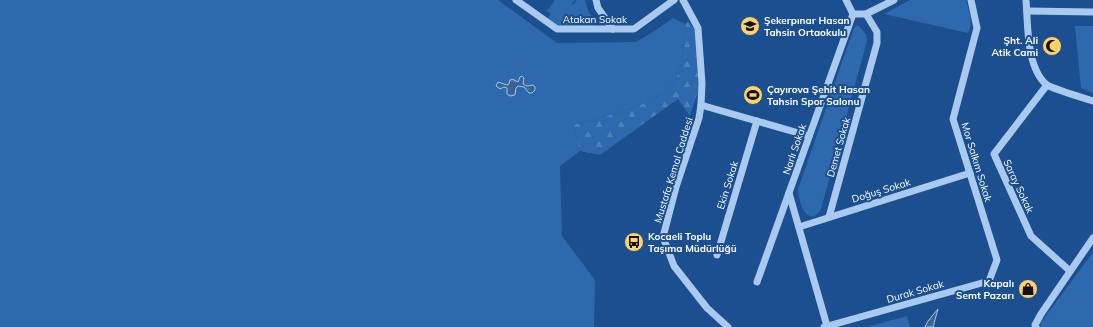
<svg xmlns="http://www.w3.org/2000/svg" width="1093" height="327" viewBox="0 0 1093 327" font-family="Mulish,sans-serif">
<defs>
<pattern id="forest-firs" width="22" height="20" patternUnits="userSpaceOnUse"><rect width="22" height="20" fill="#2e69ad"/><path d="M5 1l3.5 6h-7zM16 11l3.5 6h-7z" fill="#4d80b9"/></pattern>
<pattern id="water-ripples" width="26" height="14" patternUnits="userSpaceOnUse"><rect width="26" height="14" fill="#3c6290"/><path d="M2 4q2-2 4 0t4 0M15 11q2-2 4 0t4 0" fill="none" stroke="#597aa1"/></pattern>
</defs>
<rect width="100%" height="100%" fill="#1b4f8f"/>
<g fill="#2e69ad">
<path d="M0,0H498L557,43L636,42L653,32L673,18L686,24C684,39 683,68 675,81C661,105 599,118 573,125L580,151L560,166L562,236L595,280L594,327H0Z"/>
<path d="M555,0H575L572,4L573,5L577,0H585L589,13L596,20L594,28H562L547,20L551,14L547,11Z"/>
<path d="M910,0H966C969,11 974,23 968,33L884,14Z"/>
<path d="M858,25L866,34L867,41L821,209C808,230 798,202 798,189L854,28Z"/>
<path d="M1075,26H1093V93L1081,88Z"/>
<path d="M1093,252V327H1042L1040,324Z"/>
<path d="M907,316L910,327H867Z"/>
</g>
<path fill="url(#forest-firs)" d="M688,21L695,30L699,88L690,116L678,99L600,155L580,151L573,125C599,118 661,105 675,81C683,68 684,39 686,24Z"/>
<g fill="url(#water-ripples)" stroke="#9cc4f0">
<path d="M522,76L524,78L523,84L527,86L533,85L535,87V90L532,93H529L524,87L518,86L516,88L515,95L510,96L507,94V88L504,87L500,89L496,86L498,82L507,85L509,84L510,80L512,79L518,82L520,77Z"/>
<path d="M938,309L933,327H925L928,321Z"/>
</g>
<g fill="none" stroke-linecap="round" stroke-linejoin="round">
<g stroke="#a9c9ee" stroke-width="7">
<path d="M516,0L557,29H634L674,0"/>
<path d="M596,0L598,8L613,29"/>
<path d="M683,0L698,28L702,83L701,105L699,118L676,187L663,237L674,266L707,308L728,327"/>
<path d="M1026,0C1028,24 1026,68 1047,85C1053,89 1084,98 1093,101"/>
<path d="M1027,11L1093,12"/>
<path d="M853,14H866L894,0"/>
<path d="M1047,85L994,154L1031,236L1070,271"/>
<path d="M701,105L809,136"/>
<path d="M789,193L827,326"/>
<path d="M829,217L877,43V32L866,14"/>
<path d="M799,227L970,173"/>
<path d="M717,255L757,121"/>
<path d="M757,282L853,14L846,0"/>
<path d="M824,327L989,281L997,260L953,119L977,28L971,0"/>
<path d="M1036,327L1035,325L1041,314L1093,238"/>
</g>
</g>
<defs>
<g id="school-disc" transform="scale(1)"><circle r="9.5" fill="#ffd166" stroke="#1b4f8f"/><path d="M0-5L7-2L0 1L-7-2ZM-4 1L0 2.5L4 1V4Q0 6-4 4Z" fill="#111"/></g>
<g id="mosque-disc" transform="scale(1)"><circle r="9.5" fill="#ffd166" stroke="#1b4f8f"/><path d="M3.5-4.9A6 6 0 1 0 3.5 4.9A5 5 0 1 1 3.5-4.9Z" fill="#111"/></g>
<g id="stadium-disc" transform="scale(1)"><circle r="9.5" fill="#ffd166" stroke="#1b4f8f"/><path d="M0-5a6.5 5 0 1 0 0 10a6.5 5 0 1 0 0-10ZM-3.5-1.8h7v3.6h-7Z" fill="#111"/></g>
<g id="bus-disc" transform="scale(1)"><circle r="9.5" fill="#ffd166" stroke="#1b4f8f"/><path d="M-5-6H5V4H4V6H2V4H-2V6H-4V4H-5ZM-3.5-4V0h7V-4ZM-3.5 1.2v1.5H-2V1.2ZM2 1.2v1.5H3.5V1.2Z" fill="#111"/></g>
<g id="shop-disc" transform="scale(1)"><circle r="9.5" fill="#ffd166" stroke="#1b4f8f"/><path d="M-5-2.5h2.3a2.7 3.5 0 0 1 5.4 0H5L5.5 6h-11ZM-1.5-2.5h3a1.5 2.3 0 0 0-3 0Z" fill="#111"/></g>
</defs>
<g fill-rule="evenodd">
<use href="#school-disc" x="750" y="26"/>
<use href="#mosque-disc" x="1052" y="46"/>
<use href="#stadium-disc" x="753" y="95"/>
<use href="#bus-disc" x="634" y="242"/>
<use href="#shop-disc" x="1028" y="289"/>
</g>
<g text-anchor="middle" stroke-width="4" stroke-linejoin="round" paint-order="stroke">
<g font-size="10" fill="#fff" stroke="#1b4f8f">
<text x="595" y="23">Atakan Sokak</text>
<text transform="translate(838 147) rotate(-74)" y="4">Demet Sokak</text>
<text transform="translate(794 149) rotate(-71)" y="4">Narlı Sokak</text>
<text transform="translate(977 162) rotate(73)" y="4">Mor Salkım Sokak</text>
<text transform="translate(673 170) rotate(-73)" y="4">Mustafa Kemal Caddesi</text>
<text transform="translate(727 185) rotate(-73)" y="4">Ekin Sokak</text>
<text transform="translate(1019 186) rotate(65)" y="4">Saray Sokak</text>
<text transform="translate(881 190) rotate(-17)" y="4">Doğuş Sokak</text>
<text transform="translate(915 291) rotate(-16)" y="4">Durak Sokak</text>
</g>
<g font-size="10" font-weight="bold" fill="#fff" stroke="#1b4f8f" text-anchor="start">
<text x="764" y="24">Şekerpınar Hasan<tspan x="764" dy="12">Tahsin Ortaokulu</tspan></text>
<text x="1038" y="44" text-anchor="end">Şht. Ali<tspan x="1038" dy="12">Atik Cami</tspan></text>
<text x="767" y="93">Çayırova Şehit Hasan<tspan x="767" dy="12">Tahsin Spor Salonu</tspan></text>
<text x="648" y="240">Kocaeli Toplu<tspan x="648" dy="12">Taşıma Müdürlüğü</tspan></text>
<text x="1014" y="287" text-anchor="end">Kapalı<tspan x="1014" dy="12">Semt Pazarı</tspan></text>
</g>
</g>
</svg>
